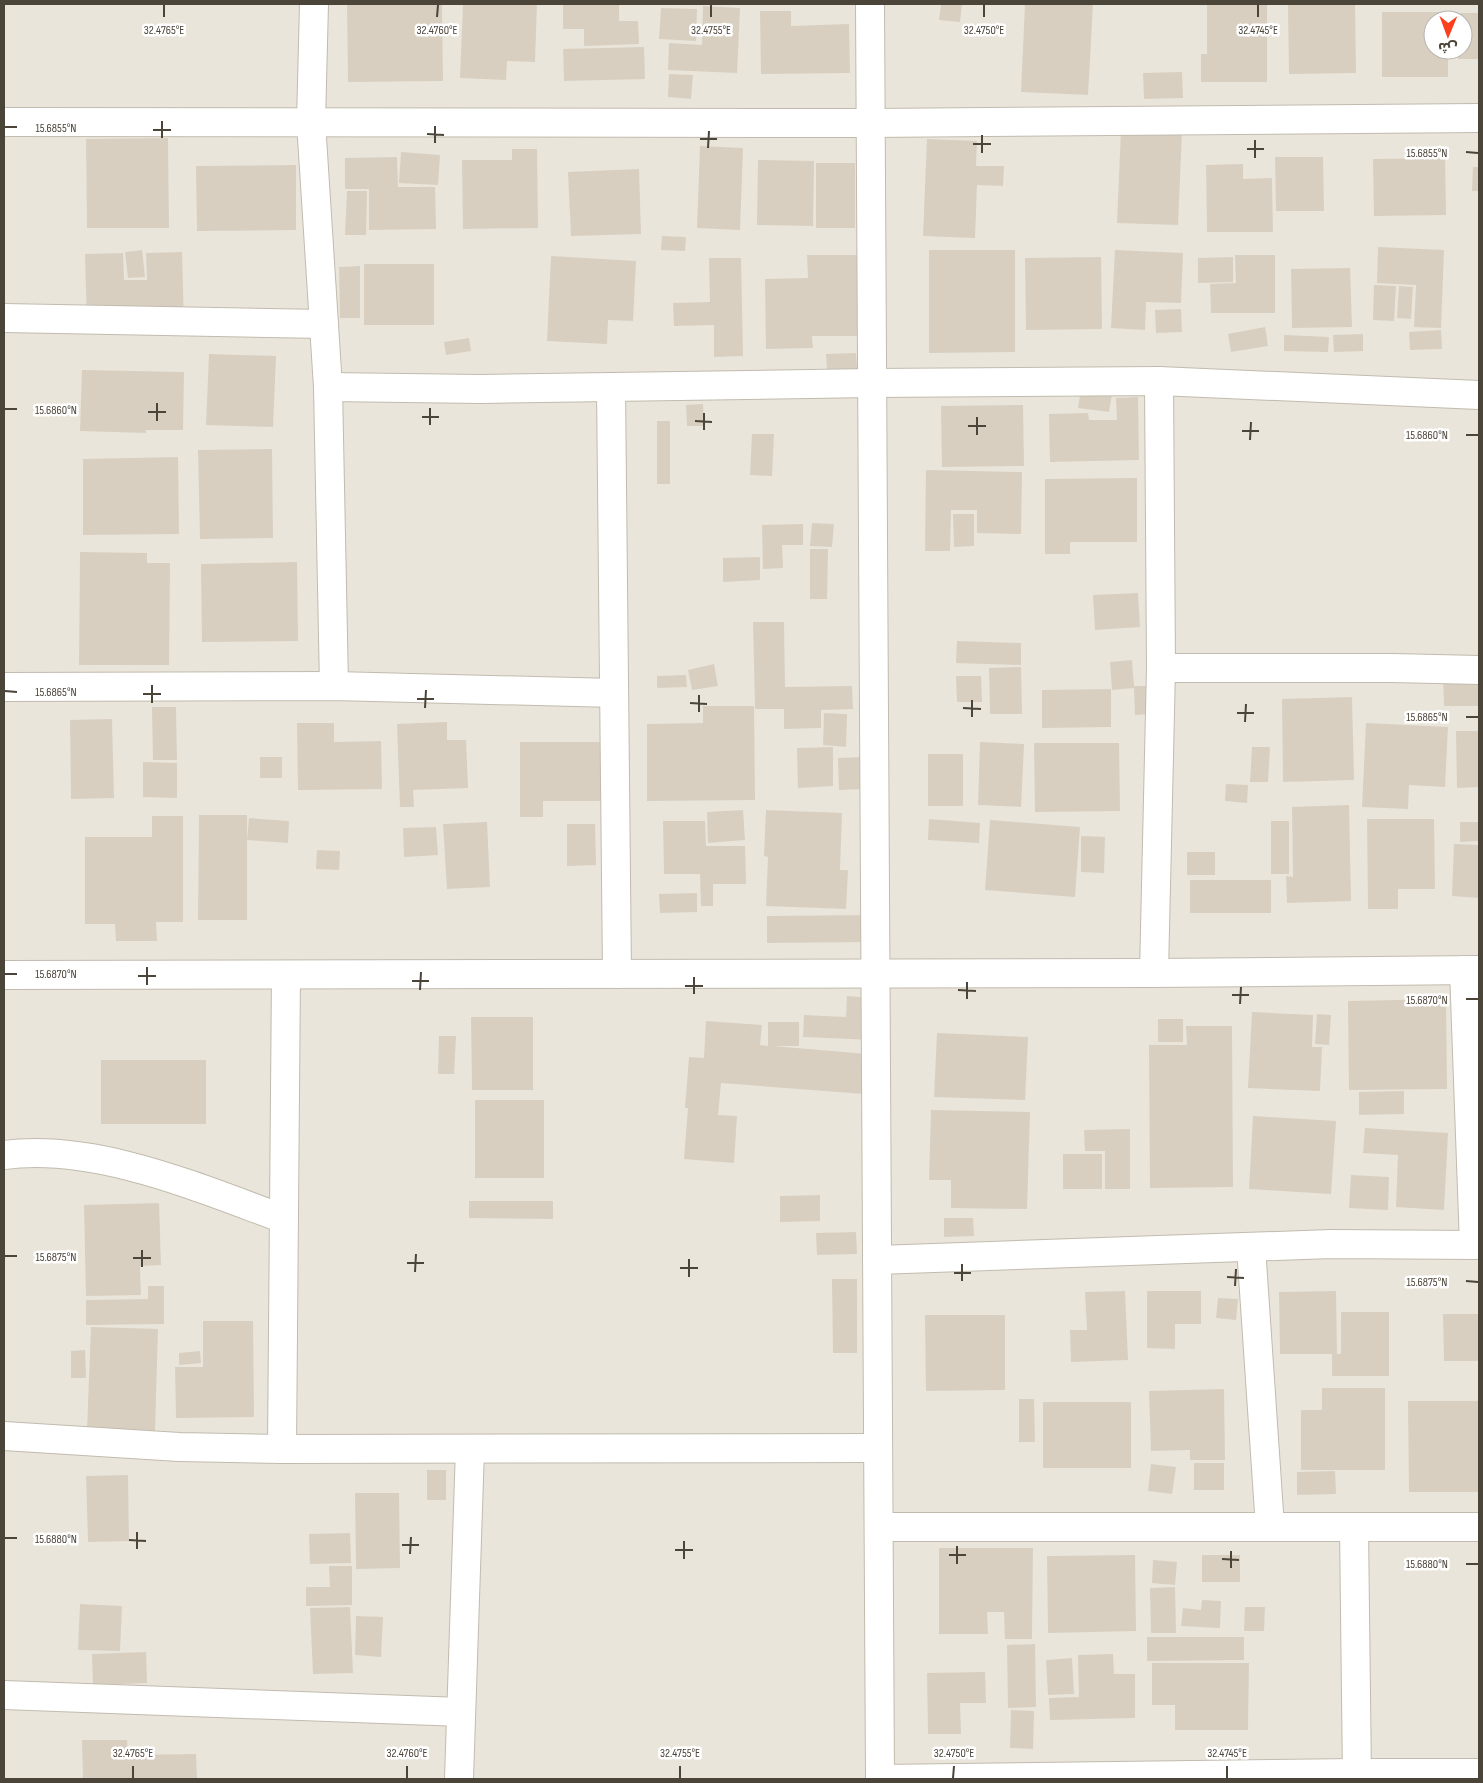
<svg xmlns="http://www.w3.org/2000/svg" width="1483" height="1783" viewBox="0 0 1483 1783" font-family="'Sofia Sans Condensed','Noto Sans Arabic',sans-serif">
<rect width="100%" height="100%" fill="#f6f3ec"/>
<path fill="#eae5da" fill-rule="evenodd" d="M4,4H1479V1779H4ZM1433,20H1463V50H1433Z"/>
<g fill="#d8cfc1">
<path d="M347,4H442L443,81L348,82Z"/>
<path d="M463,4H537L535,62L507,61L506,80L460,78Z"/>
<path d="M563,4H619V21H638L639,44L584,46V29H563Z"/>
<path d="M941,4H962L960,22L939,20Z"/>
<path d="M1025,4L1093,5L1088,95L1021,92Z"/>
<path d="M1207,4H1267V82H1201V54H1207Z"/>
<path d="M1288,4H1355L1356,73L1289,74Z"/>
<path d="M703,6L740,8L737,73L668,70L669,43L702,45Z"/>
<path d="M661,8L697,9L696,41L659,39Z"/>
<path d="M760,11H791V26L849,24L850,73L761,74Z"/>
<path d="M1382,12H1448V20H1433V50H1448V77H1382Z"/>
<path d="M1458,13H1479V59H1458V50H1463V20H1458Z"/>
<path d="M644,47L645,79L564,81L563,49Z"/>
<path d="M1182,72L1183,98L1144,99L1143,73Z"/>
<path d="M669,74L693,75L691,99L668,97Z"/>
<path d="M1121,130L1182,132L1178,225L1117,223Z"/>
<path d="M168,138L169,228H87L86,139Z"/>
<path d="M927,139L977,141L976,166H1004L1003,186L977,185L975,238L923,236Z"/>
<path d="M700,146L743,148L740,230L697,228Z"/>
<path d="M512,149H537L538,228L463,229L462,160H512Z"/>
<path d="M401,152L440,155L438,185L399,183Z"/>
<path d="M397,157L398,187H435L436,229L369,230V189H345V158Z"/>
<path d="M1275,157H1323L1324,211H1276Z"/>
<path d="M1445,158L1446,215L1374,216L1373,159Z"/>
<path d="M758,160L814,161L813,226L757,225Z"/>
<rect x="816" y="163" width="39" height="65"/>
<path d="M1243,164V179L1272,178L1273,232H1207L1206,165Z"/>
<path d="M296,165V230L197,231L196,166Z"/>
<path d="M1473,167H1479V191H1472Z"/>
<path d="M639,169L641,234L571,236L568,172Z"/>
<path d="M347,191H367L366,235H345Z"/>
<path d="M662,236L686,237L685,251L661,250Z"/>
<path d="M1378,247L1444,250L1441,328L1414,327L1416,285L1377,283Z"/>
<path d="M142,250L145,277L128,278L125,252Z"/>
<path d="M929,250H1015V352L929,353Z"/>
<path d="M1115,250L1183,253L1181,303L1146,302L1145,330L1111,328Z"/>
<path d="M182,252L184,324L87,326L85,254L123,253L124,280H147L146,253Z"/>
<path d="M807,255H859V336H812L813,348L766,349L765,279L808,278Z"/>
<path d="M1235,255H1275V313H1211L1210,284L1236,283Z"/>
<path d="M551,256L636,261L633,321L608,320L607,344L547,341Z"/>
<path d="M1101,257L1102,329L1026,330L1025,258Z"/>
<path d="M1233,257V282L1198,283V258Z"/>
<path d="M709,258H741L743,356L714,357V325L674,326L673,303L710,302Z"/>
<rect x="364" y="264" width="70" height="61"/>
<path d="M360,266V318H340L339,267Z"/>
<path d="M1350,268L1352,327L1292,328L1291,269Z"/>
<path d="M1374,285L1396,286L1394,321L1373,320Z"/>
<path d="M1399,286L1413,287L1411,319L1397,318Z"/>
<path d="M1181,309L1182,332L1156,333L1155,310Z"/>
<path d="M1265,327L1268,346L1231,352L1228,334Z"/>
<path d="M1441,330L1442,349L1410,350L1409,332Z"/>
<path d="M1363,334V351L1334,352L1333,335Z"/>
<path d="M1284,335L1329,337L1328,352L1284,351Z"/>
<path d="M469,338L471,351L446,355L444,342Z"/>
<path d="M856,353L857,369L827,370L826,354Z"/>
<path d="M209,354L276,356L273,427L206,425Z"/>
<path d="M82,370L184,372L183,430H146V433L80,431Z"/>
<path d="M1081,389L1112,394L1109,412L1078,408Z"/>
<path d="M1138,397L1139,460L1050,462L1049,414L1088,413L1089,420H1117L1116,398Z"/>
<path d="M703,404L704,426H687L686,405Z"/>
<path d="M1023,405L1024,466L942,467L941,406Z"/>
<rect x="657" y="421" width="13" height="63"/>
<path d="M752,434H774L772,476L750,475Z"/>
<path d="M272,449L273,538L200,539L198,450Z"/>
<path d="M178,457L179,534L83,535V459Z"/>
<path d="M926,470L1022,472L1021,534L977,533V510H951L950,551H925Z"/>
<path d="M1137,478V542H1070V554H1045V479Z"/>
<path d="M953,514H974V546L954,547Z"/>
<path d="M812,523L834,524L832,547L810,546Z"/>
<path d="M803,524V545H782L783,568L763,569L762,525Z"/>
<path d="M810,549H828L827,599H810Z"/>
<path d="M80,552L147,553V563H170L169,665H79Z"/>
<path d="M760,557V580L723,582V558Z"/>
<path d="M297,562L298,641L202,642L201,564Z"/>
<path d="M1138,593L1140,627L1095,630L1093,595Z"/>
<path d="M753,622H784L785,687L852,686L853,709L821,710V728L784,729V709H755Z"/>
<path d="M957,641L1021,643V665L956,663Z"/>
<path d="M1132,660L1134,686H1149L1150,714L1135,715L1134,688L1112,690L1110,662Z"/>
<path d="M714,664L718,686L692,690L688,670Z"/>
<path d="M1021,667L1022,714H990L989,668Z"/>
<path d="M686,675L687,687L657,688V676Z"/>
<path d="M956,676H981L982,702H957Z"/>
<path d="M1443,676H1479V706H1444Z"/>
<path d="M1111,689V727L1042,728V690Z"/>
<path d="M1352,697L1354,780L1283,782L1282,699Z"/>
<path d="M703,706H754L755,800L647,801V724L703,723Z"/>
<path d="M152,707H176L177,760H153Z"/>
<path d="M824,713L847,714L846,747L823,745Z"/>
<path d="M112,719L114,798L71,799L70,720Z"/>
<path d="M447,722V740H466L468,788L413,790L414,807H400L397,724Z"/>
<path d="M297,723H334V742L381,741L382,789L298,790Z"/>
<path d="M1366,723L1448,727L1445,787L1409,785L1408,809L1362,807Z"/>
<path d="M1456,731H1479V787L1457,788Z"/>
<path d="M520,742H601V801H543V817H520Z"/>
<path d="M980,742L1024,744L1021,807L978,805Z"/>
<path d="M1034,743H1119L1120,811L1035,812Z"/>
<path d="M833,747V786L798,788L797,748Z"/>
<path d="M1252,747H1270L1268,782H1250Z"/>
<rect x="928" y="754" width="35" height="52"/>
<rect x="260" y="757" width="22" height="21"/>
<path d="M863,757V789L839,790L838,758Z"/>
<path d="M143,762L177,763V798L143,797Z"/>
<path d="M1226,784L1248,785L1247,803L1225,801Z"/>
<path d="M1349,805L1351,901L1287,903L1286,876L1293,877L1292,807Z"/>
<path d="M743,810L745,840L708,843L707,812Z"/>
<path d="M766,810L842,813L840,870H848L846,909L766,906L768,857L764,856Z"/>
<path d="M199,815H247V920H198Z"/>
<path d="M152,816H183V922H156L157,941H116L115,924H85V837H152Z"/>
<path d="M249,818L289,821L288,843L247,840Z"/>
<path d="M929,819L980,823L979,843L928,840Z"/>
<path d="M1367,819H1434L1435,889H1398V909H1368Z"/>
<path d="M990,820L1080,827L1075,897L985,890Z"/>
<path d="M663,821H705L706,846H745L746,884H713V906H701L700,874H664Z"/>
<rect x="1271" y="821" width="18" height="53"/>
<path d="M487,822L490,887L447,889L443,824Z"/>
<path d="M1460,822H1479V841L1460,842Z"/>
<path d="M567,824H595L596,865L567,866Z"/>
<path d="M436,827L438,855L404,857L403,828Z"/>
<path d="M1081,836L1105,837L1104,873L1081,872Z"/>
<path d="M1454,844L1479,845V898L1452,896Z"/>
<path d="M317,850L340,851L339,870L316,869Z"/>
<rect x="1187" y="852" width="28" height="23"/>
<rect x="1190" y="880" width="81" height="33"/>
<path d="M697,893V912L660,913L659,894Z"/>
<path d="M872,915V942L767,943V916Z"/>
<path d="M847,996L873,998L871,1040L803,1037L804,1015L846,1017Z"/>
<path d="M1446,999L1447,1089L1349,1090L1348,1001Z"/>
<path d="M1252,1012L1313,1015L1312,1047H1322L1320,1091L1248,1088Z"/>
<path d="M1317,1014L1331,1015L1329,1045L1315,1044Z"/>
<path d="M471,1017H533V1090H472Z"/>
<rect x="1158" y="1019" width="25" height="23"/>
<path d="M706,1021L762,1025L760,1045L768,1046V1022H799V1046H773L867,1054L864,1094L721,1083L718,1115L737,1116L734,1163L684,1159L688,1108H685L689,1057L704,1058Z"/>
<path d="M1186,1026H1232L1233,1187L1150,1188L1149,1045H1187Z"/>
<path d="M937,1033L1028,1037L1025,1100L934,1097Z"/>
<path d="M439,1036H456L454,1074H438Z"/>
<rect x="101" y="1060" width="105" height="64"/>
<path d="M1404,1091V1114L1359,1115V1092Z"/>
<rect x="475" y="1100" width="69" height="78"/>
<path d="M931,1110L1030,1112L1027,1209L951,1208V1180H929Z"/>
<path d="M1253,1116L1336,1121L1331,1194L1249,1189Z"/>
<path d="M1365,1128L1448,1133L1444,1210L1396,1207L1398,1155L1363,1153Z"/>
<path d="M1130,1129V1189H1105V1151H1085L1084,1130Z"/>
<rect x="1063" y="1154" width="39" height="35"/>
<path d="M1351,1175L1389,1177L1388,1210L1349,1208Z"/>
<path d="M820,1195V1221L780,1222V1196Z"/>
<path d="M469,1201H553V1219L469,1218Z"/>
<path d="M159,1203L161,1265L140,1266L141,1295L86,1296L84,1205Z"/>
<path d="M944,1218H973L974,1236L944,1237Z"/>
<path d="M856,1232L857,1254L817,1255L816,1233Z"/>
<path d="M832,1279H857V1353H833Z"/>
<path d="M148,1286H164V1324L86,1325V1300L148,1299Z"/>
<path d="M1125,1291L1128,1360L1071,1362L1070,1330H1087L1085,1292Z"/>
<path d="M1147,1291H1201V1324H1175V1349L1147,1348Z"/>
<path d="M1336,1291L1337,1354H1341V1312H1389V1376H1332V1354H1280L1279,1292Z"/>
<path d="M1218,1298L1238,1299L1236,1320L1216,1318Z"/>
<path d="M1443,1314H1479V1361H1444Z"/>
<path d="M925,1315H1005V1390L926,1391Z"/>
<path d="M203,1321H253L254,1417L176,1418L175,1367H203Z"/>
<path d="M91,1327L158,1329L155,1432L87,1430Z"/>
<path d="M85,1350L86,1378H71V1351Z"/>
<path d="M200,1351L201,1363L179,1365V1353Z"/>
<path d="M1322,1388H1385V1470H1301V1410H1322Z"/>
<path d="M1224,1389L1225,1460H1190V1450L1151,1451L1149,1391Z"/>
<path d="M1019,1399H1034L1035,1442H1019Z"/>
<path d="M1408,1401H1479V1492H1409Z"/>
<rect x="1043" y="1402" width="88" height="66"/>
<rect x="1194" y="1463" width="30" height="27"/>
<path d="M1151,1464L1176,1467L1172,1494L1148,1491Z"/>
<rect x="427" y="1470" width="19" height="30"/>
<path d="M1335,1471L1336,1494L1297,1495V1472Z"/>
<path d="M128,1475L129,1541L88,1542L86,1476Z"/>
<path d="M355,1493H399L400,1568L356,1569Z"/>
<path d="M350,1533L351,1563L310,1564L309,1534Z"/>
<path d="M939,1548H1033L1032,1639H1005L1004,1612H987L988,1634H939Z"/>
<path d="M1135,1555L1136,1631L1048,1633L1047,1556Z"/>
<rect x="1202" y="1555" width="38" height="27"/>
<path d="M1153,1560L1177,1562L1175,1585L1152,1583Z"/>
<path d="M329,1566H352V1605L306,1606V1587H330Z"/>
<path d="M1175,1587L1176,1633H1151L1150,1588Z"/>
<path d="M1202,1600L1221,1601L1220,1628L1181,1626L1183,1608L1201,1610Z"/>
<path d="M80,1604L122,1606L120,1651L78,1650Z"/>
<path d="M350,1607L353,1673L313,1674L310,1608Z"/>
<path d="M1245,1607H1265L1264,1631H1244Z"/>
<path d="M356,1616L383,1617L381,1657L355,1655Z"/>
<path d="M1147,1637H1244V1660L1147,1661Z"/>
<path d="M1035,1644L1036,1707L1008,1708L1007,1645Z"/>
<path d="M146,1652L147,1683L93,1685L92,1654Z"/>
<path d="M1113,1654L1114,1674H1135V1718L1050,1720L1049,1698L1079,1697L1078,1655Z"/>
<path d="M1072,1658L1074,1694L1048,1695L1046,1660Z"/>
<path d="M1152,1663H1249L1248,1730H1175V1705H1152Z"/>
<path d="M985,1672L986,1703H960L961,1734H928L927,1673Z"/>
<path d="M1011,1710L1034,1711L1033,1749L1010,1748Z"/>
<path d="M82,1740H127L128,1755L196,1754L197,1779H83Z"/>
</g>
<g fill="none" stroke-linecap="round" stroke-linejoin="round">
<g stroke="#c2bbae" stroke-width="30">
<g id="minor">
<path d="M314,4L311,122L328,387L334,686"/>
<path d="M870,4L880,1779L1357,1773H1479"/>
<path d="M4,122L870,123L1479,118"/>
<path d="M4,318L324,324"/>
<path d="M328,387L481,389L872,383L1159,381L1479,395"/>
<path d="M611,387L617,974"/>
<path d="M1161,668H1392L1479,670"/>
<path d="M4,687L334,686L614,693"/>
<path d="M1464,970L1474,1245"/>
<path d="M1154,973L1161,668L1159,381"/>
<path d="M4,975L1154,973L1479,970"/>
<path d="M4,1155C96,1143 199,1188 284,1219"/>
<path d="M1251,1247L1270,1527"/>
<path d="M877,1260L1331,1244L1479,1245"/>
<path d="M4,1436L179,1447L282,1449L878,1448"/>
<path d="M282,1449L286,975"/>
<path d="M879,1527H1479"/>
<path d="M1354,1527L1357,1779"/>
<path d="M4,1695L461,1712"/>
<path d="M459,1779L470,1449"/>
</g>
</g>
<use href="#minor" stroke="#fff" stroke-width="28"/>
</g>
<path fill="none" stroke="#4b4439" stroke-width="2" d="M164,17V5M437,17L438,5M711,17V5M984,17V5M1258,17V5M5,127H17M153,130H171M427,134L444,135M162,138V121M700,139H717M435,143V126M973,144H991M708,148L709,131M1247,149H1264M1466,152L1478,153M982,153V135M1255,158V140M5,409H17M148,412H166M422,417H439M157,421V403M695,421L712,422M430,425V408M968,426H986M704,430V413M1242,431H1259M977,435V417M1466,435H1478M1250,440L1251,422M5,691L17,692M143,694H161M417,699H434M152,703V685M690,703L707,704M425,708L426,690M963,708L981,709M699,712V695M1237,713H1254M972,717V700M1466,717H1478M1245,722L1246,704M5,974H17M138,976H156M412,981H429M147,985V967M685,986H703M420,990L421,972M958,990L976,991M694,994V977M1232,995H1249M967,999V982M1466,999H1478M1240,1004L1241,987M5,1256H17M133,1258H151M407,1263H424M142,1267V1250M680,1268H698M415,1272L416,1254M954,1273H971M689,1277V1259M1227,1277L1244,1278M962,1281V1264M1466,1281L1478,1282M1235,1286L1236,1269M5,1538H17M129,1540L146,1541M402,1545H419M137,1549V1532M675,1550H693M410,1554L411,1537M949,1555H966M684,1559V1541M1222,1559L1239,1560M957,1564V1546M1466,1564H1478M1231,1568V1551M133,1778V1766M407,1778V1766M680,1778V1766M953,1778L954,1766M1227,1778V1766"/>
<g font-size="12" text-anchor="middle" fill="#4b4439" stroke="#fff" stroke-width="5" stroke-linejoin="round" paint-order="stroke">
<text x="164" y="34">32.4765°E</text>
<text x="437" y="34">32.4760°E</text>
<text x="711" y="34">32.4755°E</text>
<text x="984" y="34">32.4750°E</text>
<text x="1258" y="34">32.4745°E</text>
<text x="56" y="132">15.6855°N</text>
<text x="1427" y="157">15.6855°N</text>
<text x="56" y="414">15.6860°N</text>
<text x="1427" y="439">15.6860°N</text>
<text x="56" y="696">15.6865°N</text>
<text x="1427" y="721">15.6865°N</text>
<text x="56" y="978">15.6870°N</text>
<text x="1427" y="1004">15.6870°N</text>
<text x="56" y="1261">15.6875°N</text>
<text x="1427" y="1286">15.6875°N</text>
<text x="56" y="1543">15.6880°N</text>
<text x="1427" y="1568">15.6880°N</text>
<text x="133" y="1757">32.4765°E</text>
<text x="407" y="1757">32.4760°E</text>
<text x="680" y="1757">32.4755°E</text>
<text x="954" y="1757">32.4750°E</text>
<text x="1227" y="1757">32.4745°E</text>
</g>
<rect width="1483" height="1783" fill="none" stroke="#4b4439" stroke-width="10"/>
<g transform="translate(1448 35) rotate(181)"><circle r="24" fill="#ffffff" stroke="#b7b4b0"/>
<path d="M0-4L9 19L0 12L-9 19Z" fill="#fc3f1d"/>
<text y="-8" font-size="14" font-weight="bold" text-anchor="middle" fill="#4b4439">ش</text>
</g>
</svg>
